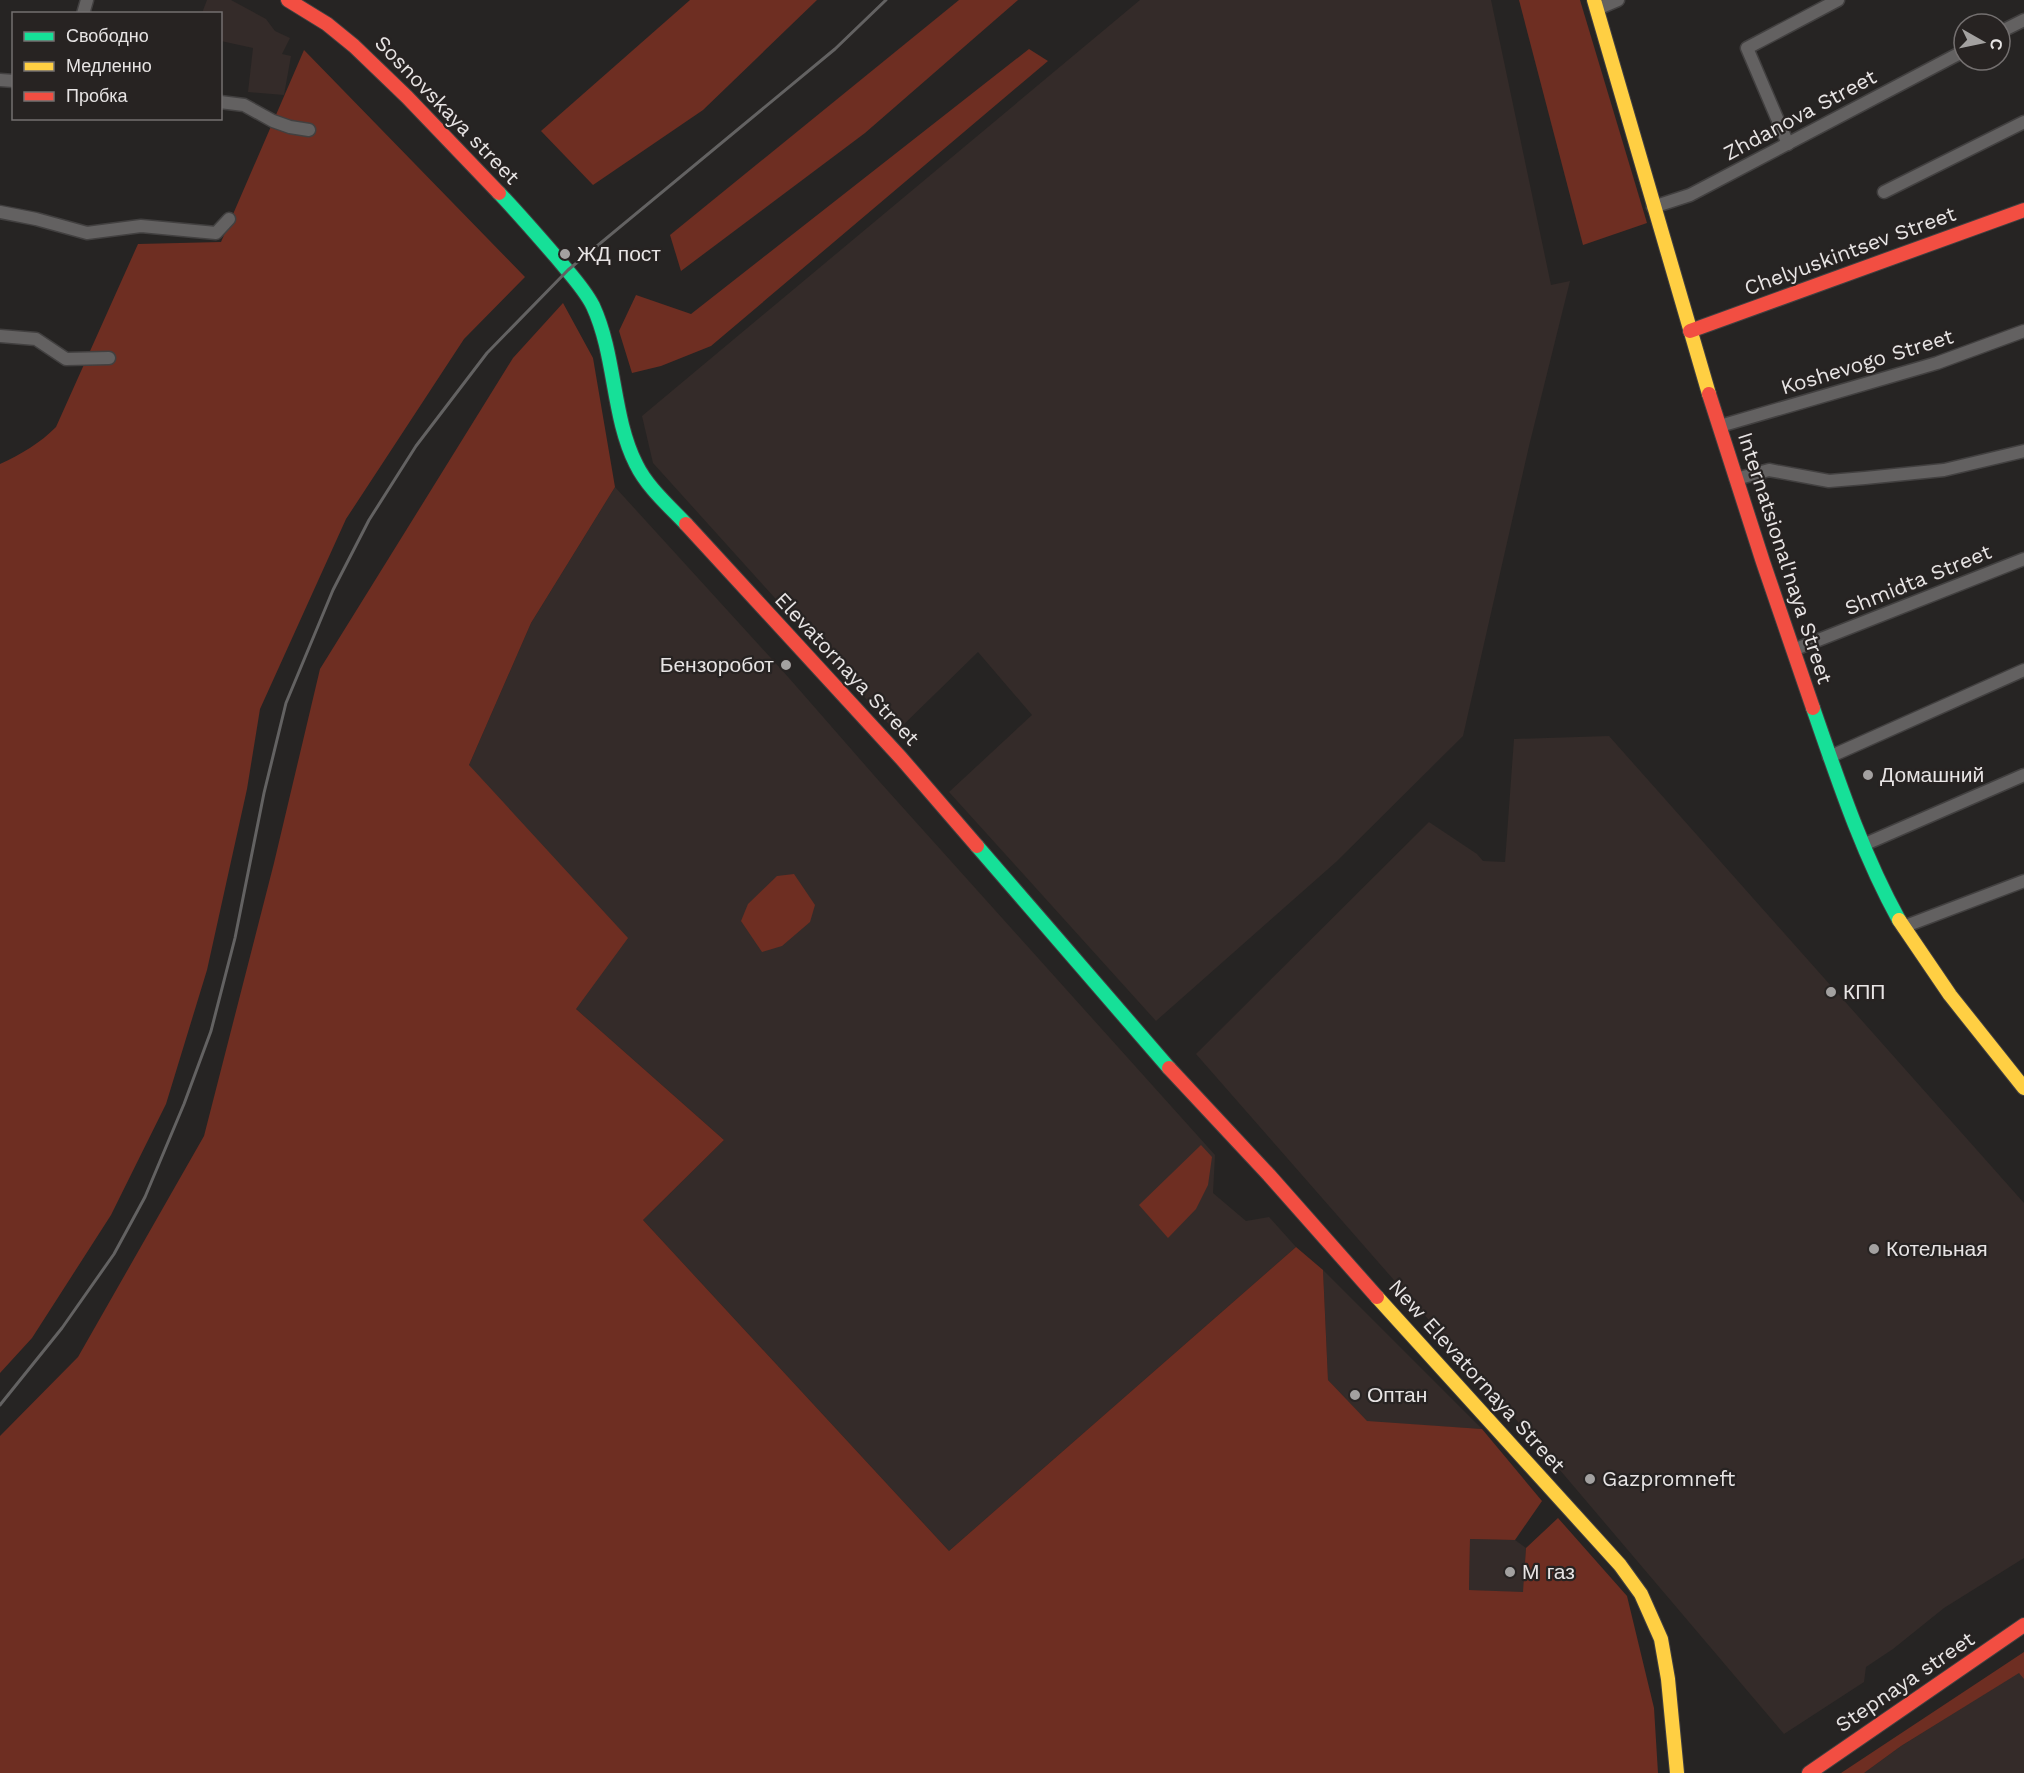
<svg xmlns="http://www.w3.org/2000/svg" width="2024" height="1773" viewBox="0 0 2024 1773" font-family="'Work Sans',sans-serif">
<rect width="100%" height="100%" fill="#262423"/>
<g fill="#342b29">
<path d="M207,0H231L266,19L275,31L290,38L282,54L291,56L284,95L248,92L253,48L221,41L220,14L202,13Z"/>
<path d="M1140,0H1491L1551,285L1570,281L1529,446L1463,736L1336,862L1156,1021L949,792L1032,715L978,652L896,732L653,463L642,416Z"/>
<path d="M615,487L789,678L879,781L1215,1155L1213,1193L1246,1221L1269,1217L1296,1247L949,1551L643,1220L724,1140L576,1009L469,765L531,623Z"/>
<path d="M1609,736L2024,1203V1558L1944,1608L1893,1649L1866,1667L1864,1682L1784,1734L1548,1456L1196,1054L1429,822L1477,854L1483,861L1505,862L1514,739Z"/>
<path d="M1323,1270L1482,1429L1367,1422L1328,1380Z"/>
<path d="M1470,1539L1515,1540L1526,1548L1524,1593L1469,1590Z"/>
<path d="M2024,1669V1773H1864L1901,1746Z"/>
</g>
<g fill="#6e2e22">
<path d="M690,0H817L703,110L593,185L541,131Z"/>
<path d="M959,0H1018L865,133L681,271L670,235Z"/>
<path d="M1519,0H1580L1647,223L1583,245Z"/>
<path d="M1029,49L1048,61L711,346L661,366L632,373L619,331L636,295L691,314Z"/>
<path d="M304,50L525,277L464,339L346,519L260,709L247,789L207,970L166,1104L111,1215L32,1338L0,1373V464C22,454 40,443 56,427L138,244L221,242Z"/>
<path d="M563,303L593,358L615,487L531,623L469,765L628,938L576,1009L724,1140L643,1220L949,1551L1296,1247L1323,1270L1328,1380L1367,1421L1482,1429L1542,1501L1515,1540L1470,1539L1469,1590L1523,1592L1526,1548L1558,1518L1627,1596L1654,1708L1658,1773H0V1436L78,1357L204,1136L274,863L320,669L513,358Z"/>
<path d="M794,874L815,905L810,922L782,946L762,952L741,921L748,904L777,876Z"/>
<path d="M1201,1145L1212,1157L1208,1185L1196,1209L1168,1238L1139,1205Z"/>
<path d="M2024,1652V1679L2019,1673L1901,1746L1864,1773H1841Z"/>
</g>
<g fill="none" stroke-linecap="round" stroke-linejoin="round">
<g stroke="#424040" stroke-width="15">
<g id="street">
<path d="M1597,9L1618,0"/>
<path d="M83,14L87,0"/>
<path d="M2000,32L2024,20"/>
<path d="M0,80L14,81"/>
<path d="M220,102L244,105L273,121L290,127L309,130"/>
<path d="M1788,144L1747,48L1838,0"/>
<path d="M1884,192L2024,122"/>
<path d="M1653,207L1690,195L1964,51"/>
<path d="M0,212L36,219L87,233L141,226L216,233L229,219"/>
<path d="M0,336L36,339L66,359L109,358"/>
<path d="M1720,426L1937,363L2024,331"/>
<path d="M1736,479L1769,470L1829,481L1865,478L1944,470L2024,451"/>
<path d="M1793,650L2024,559"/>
<path d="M1829,757L2024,670"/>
<path d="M1863,845L2024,775"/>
<path d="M1903,927L2024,881"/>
</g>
</g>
<g stroke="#424040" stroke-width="16">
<g id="fast">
<path d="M499,193C519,214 538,236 557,258C569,273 584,288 593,306C616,356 612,417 636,464C647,487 669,506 686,524"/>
<path d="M1813,708C1838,780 1862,853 1899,920"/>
<path d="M977,846L1169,1068"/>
</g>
</g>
<g stroke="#424040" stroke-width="16">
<g id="slow">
<path d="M1594,0L1709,394"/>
<path d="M1899,920L1950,995L2024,1088"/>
<path d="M1377,1297L1620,1565L1641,1594L1661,1639L1668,1679L1677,1773"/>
</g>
</g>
<g stroke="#424040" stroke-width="16">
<g id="jam">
<path d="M288,0L327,24L354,46L407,97L499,193"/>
<path d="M1690,331L2024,210"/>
<path d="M1709,394L1763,562L1813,708"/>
<path d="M686,524L901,758L977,846"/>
<path d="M1169,1068L1269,1175L1377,1297"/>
<path d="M1809,1773L2024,1625"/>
</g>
</g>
<use href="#street" stroke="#636161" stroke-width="12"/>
<use href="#fast" stroke="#16e098" stroke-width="14"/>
<use href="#slow" stroke="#ffcf43" stroke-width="14"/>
<use href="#jam" stroke="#f24e42" stroke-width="14"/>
<path stroke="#636262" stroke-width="3" d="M0,1405L62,1328L114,1254L145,1197L184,1104L211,1031L235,938L264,793L286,703L333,590L369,520L416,446L487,353L568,270L835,49L886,0"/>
</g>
<g fill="#a3a1a0" stroke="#272322" stroke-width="2">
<circle cx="565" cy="254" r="6"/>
<circle cx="786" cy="665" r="6"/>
<circle cx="1868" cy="775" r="6"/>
<circle cx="1831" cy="992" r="6"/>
<circle cx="1874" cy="1249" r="6"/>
<circle cx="1355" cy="1395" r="6"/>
<circle cx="1590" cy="1479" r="6"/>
<circle cx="1510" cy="1572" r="6"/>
</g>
<g text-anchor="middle" stroke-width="4.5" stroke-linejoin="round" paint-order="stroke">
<g font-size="21" fill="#e7e4e4" stroke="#272322">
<text transform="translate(447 110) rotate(46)" y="7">Sosnovskaya street</text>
<text transform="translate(1800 115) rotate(-28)" y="7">Zhdanova Street</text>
<text transform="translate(1850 251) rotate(-20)" y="7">Chelyuskintsev Street</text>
<text transform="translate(1867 362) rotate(-17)" y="7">Koshevogo Street</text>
<text transform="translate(1785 558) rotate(72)" y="7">Internatsional'naya Street</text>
<text transform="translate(1918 580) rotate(-22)" y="7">Shmidta Street</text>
<text transform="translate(847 669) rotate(47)" y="7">Elevatornaya Street</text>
<text transform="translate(1477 1376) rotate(48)" y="7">New Elevatornaya Street</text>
<text transform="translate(1905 1682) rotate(-34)" y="7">Stepnaya street</text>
</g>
<g font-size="21" fill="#e7e4e4" stroke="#272322" text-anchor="start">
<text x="577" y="261">ЖД пост</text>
<text x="774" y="672" text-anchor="end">Бензоробот</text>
<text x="1880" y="782">Домашний</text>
<text x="1843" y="999">КПП</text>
<text x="1886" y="1256">Котельная</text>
<text x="1367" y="1402">Оптан</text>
<text x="1602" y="1486">Gazpromneft</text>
<text x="1522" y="1579">М газ</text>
</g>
</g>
<rect x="12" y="12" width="210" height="108" fill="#272322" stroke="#747070" stroke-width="1.5"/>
<rect x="24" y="32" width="30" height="9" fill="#16e098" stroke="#747070" stroke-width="1.5"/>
<text x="66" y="42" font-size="18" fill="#e7e4e4">Свободно</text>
<rect x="24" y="62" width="30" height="9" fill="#ffcf43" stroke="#747070" stroke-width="1.5"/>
<text x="66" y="72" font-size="18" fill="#e7e4e4">Медленно</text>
<rect x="24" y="92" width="30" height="9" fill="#f24e42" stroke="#747070" stroke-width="1.5"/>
<text x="66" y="102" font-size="18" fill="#e7e4e4">Пробка</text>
<g transform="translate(1982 42) rotate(99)"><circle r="28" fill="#272322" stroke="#747070" stroke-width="1.5"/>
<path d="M0-4.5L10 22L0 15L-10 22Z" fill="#a3a1a0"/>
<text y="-9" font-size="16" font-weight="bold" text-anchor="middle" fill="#e7e4e4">С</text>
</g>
</svg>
